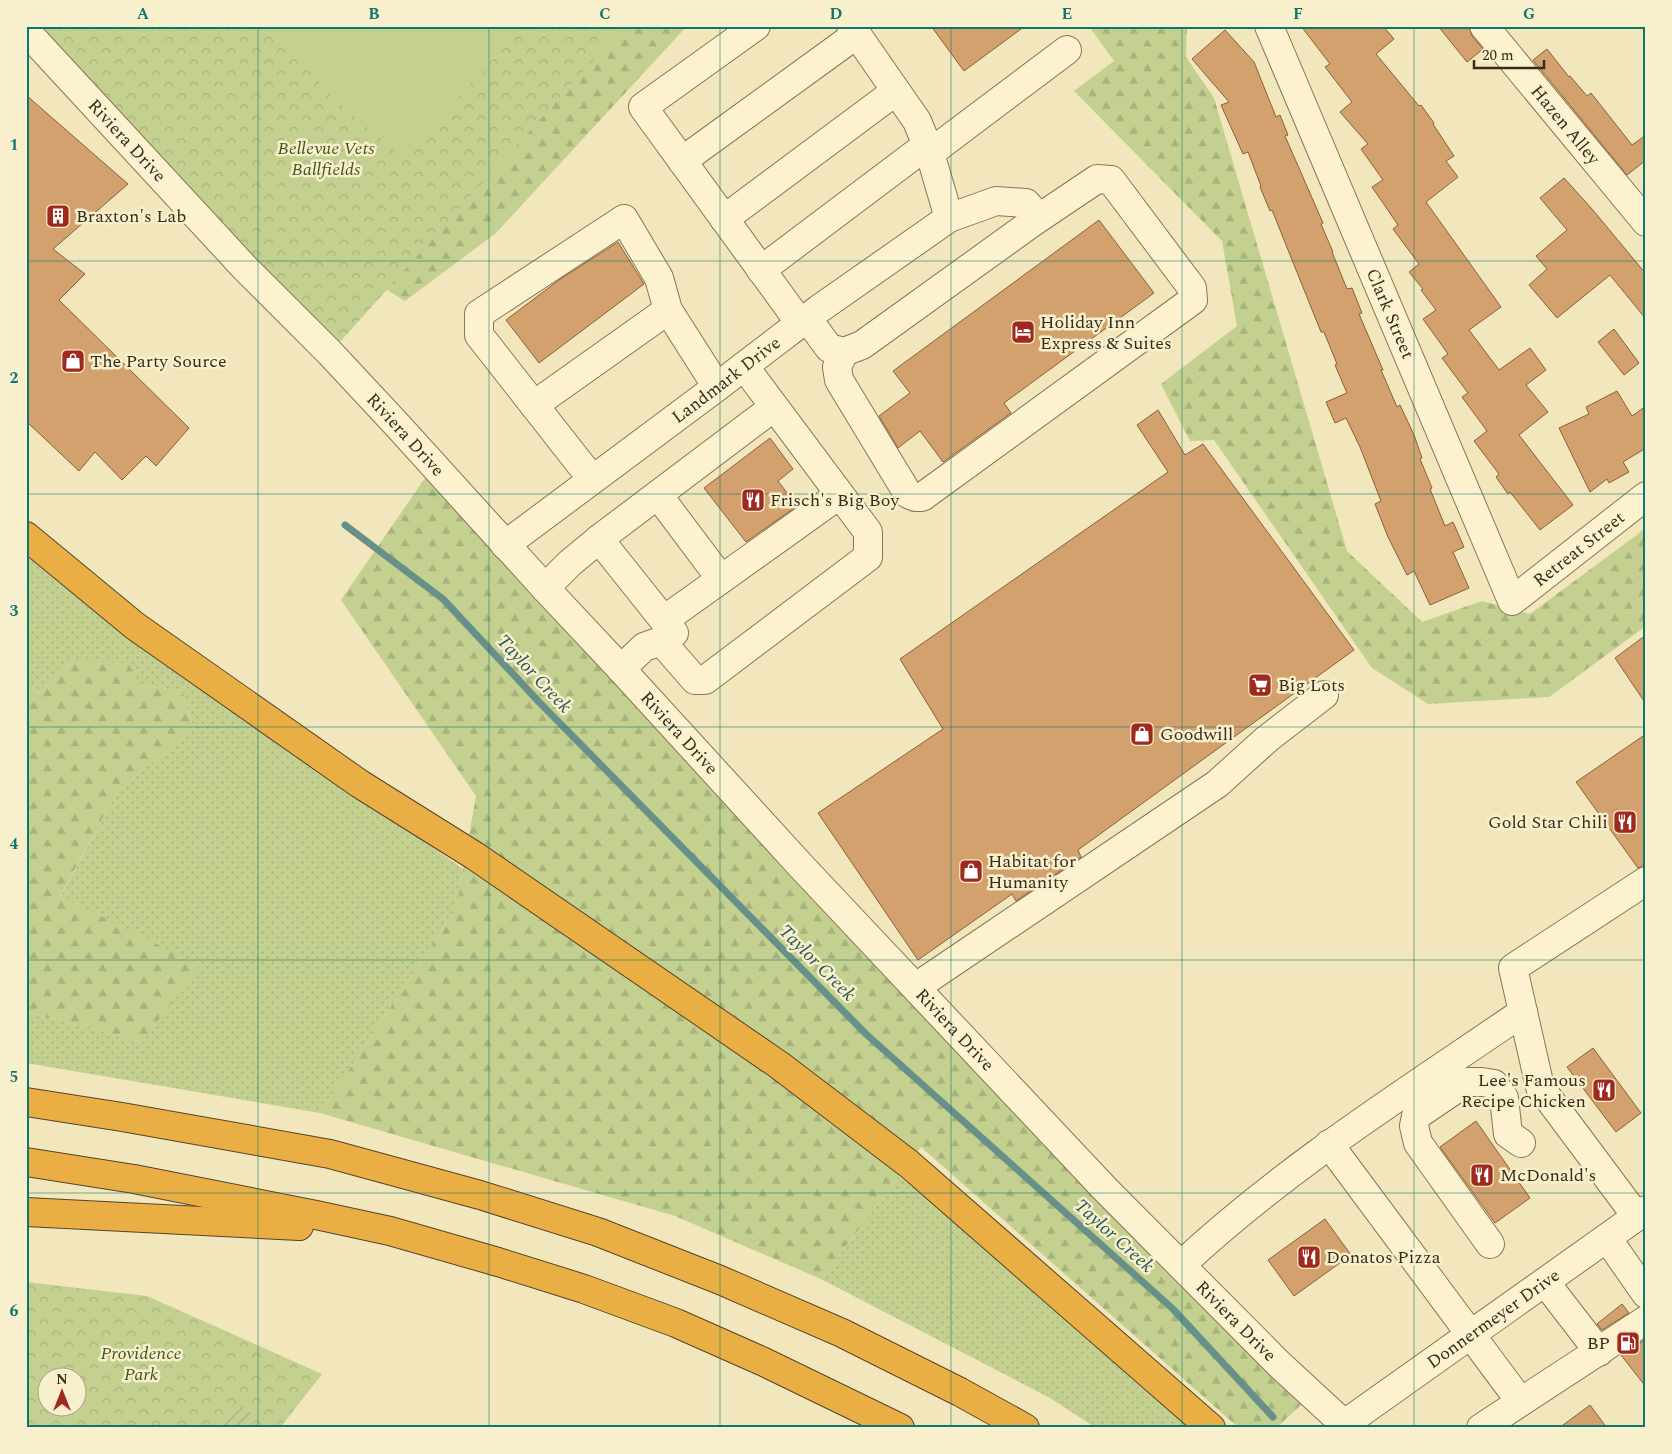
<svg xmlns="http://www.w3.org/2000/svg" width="1672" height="1454" viewBox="0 0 1672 1454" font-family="Spectral,serif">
<defs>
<pattern id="grass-dots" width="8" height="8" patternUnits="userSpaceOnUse" patternTransform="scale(1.25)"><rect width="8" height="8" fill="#c3d08f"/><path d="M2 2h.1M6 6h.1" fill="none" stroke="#a8b37b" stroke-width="1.8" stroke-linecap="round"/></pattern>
<pattern id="forest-firs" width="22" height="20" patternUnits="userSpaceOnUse" patternTransform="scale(1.25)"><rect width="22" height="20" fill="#c3d08f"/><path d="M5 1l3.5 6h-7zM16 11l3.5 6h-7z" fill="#a8b37b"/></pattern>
<pattern id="park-crowns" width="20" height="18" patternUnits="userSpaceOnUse" patternTransform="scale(1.25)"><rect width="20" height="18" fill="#c3d08f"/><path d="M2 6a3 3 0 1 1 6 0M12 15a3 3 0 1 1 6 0" fill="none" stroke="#a8b37b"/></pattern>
<pattern id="garden-furrows" width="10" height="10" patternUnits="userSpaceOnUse" patternTransform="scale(1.25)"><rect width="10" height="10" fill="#c3d08f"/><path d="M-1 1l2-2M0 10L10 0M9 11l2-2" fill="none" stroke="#a8b37b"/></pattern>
</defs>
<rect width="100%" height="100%" fill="#f1e6bc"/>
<g fill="url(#grass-dots)">
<path d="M26,556L463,869L456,909L320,1113L26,1063V1012L142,1042L60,897L118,790L194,729L182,691L141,685L73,661L38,694L26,683Z"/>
<path d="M899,1176L1017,1272L1191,1428H1096L1050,1398L821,1279Z"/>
</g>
<g fill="url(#forest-firs)">
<path d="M568,26H687L496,233L405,301L258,209Z"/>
<path d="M1089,26H1187L1186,57L1214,98L1347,551L1422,622L1482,601L1530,614L1646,528V626L1549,697L1428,704L1372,668L1214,440L1190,441L1161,384L1237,326L1222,241L1074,91L1114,61Z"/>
<path d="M434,465L1312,1395L1276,1428H1239L921,1147L821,1279L675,1216L320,1113L456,909L476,796L341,600Z"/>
<path d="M73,661L128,663L141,685L182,691L194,729L118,790L60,896L199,965L142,1042L26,1012V683L38,694Z"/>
</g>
<g fill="url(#park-crowns)" fill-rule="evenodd">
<path d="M26,26H624L330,353Z"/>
<path d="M26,1282L147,1296L322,1374L280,1428H26ZM48,1376H78V1406H48Z"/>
</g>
<path fill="url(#garden-furrows)" d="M236,1401L255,1416L246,1428H214Z"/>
<path fill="#c3d08f" d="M274,26H523L403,158L330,95L274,29Z"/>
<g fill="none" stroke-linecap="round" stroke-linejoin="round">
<path stroke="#679089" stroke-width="7" d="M345,525L443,599L539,702L866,1034L1173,1309L1273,1417"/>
</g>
<g fill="#d3a16e" stroke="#8b6038">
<path d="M931,26H1025L964,71Z"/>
<path d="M1301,26H1383L1394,39L1376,54L1419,106L1421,105L1434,123L1433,124L1454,156L1446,161L1458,177L1426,202L1501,307L1469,330L1499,370L1530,348L1546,370L1526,385L1548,412L1519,435L1573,505L1540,530L1510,492L1508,494L1496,477L1499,474L1474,441L1487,431L1462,397L1468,393L1442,358L1448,354L1423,319L1436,310L1421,290L1423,289L1409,272L1419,264L1393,229L1398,225L1372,187L1383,180L1361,149L1368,144L1340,112L1352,102L1325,67L1330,64Z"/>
<path d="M1438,26H1469L1472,36L1483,49L1467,62Z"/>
<path d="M1225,30L1254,62L1276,117L1280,115L1288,135L1285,136L1323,223L1321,224L1333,252H1332L1347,289L1352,288L1362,313L1359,314L1383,370H1381L1397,407L1400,405L1414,435L1422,458L1420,459L1432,488L1430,489L1445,526L1453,522L1464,547L1453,552L1469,588L1430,605L1414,571L1407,575L1388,537L1375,504L1381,501L1360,447L1346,418L1335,423L1326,402L1347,393L1335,365L1337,364L1324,332H1321L1272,210L1270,211L1260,187L1261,186L1248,152L1243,154L1221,105L1229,102L1192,59Z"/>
<path d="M1547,49L1569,77L1570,76L1587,96L1591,93L1632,145L1646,135V160L1627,175L1533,60Z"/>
<path d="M26,95L128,184L53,249L85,274L59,300L189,428L156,466L146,456L122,480L95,452L79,471L26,421Z"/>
<path d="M1564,178L1592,209L1646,274V319L1610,275L1557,318L1529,285L1547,269L1536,256L1567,230L1540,198Z"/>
<path d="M1099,220L1154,293L1004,403L1011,413L943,462L920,431L898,448L879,416L910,393L893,371Z"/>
<path d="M618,242L644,284L539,363L506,320L559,280Z"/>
<path d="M1614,329L1639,363L1624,375L1598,342Z"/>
<path d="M1617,391L1632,416L1646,406V448L1623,462L1629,472L1609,483L1607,479L1590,492L1559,428L1589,414L1586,407Z"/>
<path d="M1158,410L1185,455L1203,444L1354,650L1078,850L1081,857L1016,901L1012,894L918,960L818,813L943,729L900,659L1168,472L1137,425Z"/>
<path d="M770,438L793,469L778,481L797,506L746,542L704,488Z"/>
<path d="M1646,635V704L1615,658Z"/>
<path d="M1646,734V865L1638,868L1576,782Z"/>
<path d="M1593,1048L1641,1113L1616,1132L1567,1067Z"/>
<path d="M1476,1121L1530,1198L1495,1223L1440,1147Z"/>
<path d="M1325,1219L1351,1255L1294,1296L1268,1260Z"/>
<path d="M1622,1304L1629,1313L1602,1330L1597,1324Z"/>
<path d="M1646,1339V1387L1621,1355Z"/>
<path d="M1590,1405L1607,1428H1559Z"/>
</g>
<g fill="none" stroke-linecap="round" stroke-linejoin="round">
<g stroke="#8a7554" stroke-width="30">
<g id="minor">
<path d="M756,26L643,107L800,323"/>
<path d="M851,26L917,121L930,153L949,218"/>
<path id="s1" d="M1269,26L1512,601L1646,496"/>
<path id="s2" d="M1484,26L1646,222"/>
<path id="s3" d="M26,31L244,267L330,353L399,427L545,588L621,669L801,866L1106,1190L1279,1364L1344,1424L1352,1428"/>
<path d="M930,153L1067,50"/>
<path d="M682,161L857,34"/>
<path d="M724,219L896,91"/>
<path d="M761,270L927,145"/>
<path d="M844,352L837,367L839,380L908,494L915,497H922L1193,300L1192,288L1111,180L1097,179L1033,222"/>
<path d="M534,405L668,310"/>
<path d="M592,479L479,335V314L624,219L659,278L668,310L717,387"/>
<path d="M658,495L721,579"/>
<path d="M599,539L674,633L661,641L644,647L621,669"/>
<path id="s4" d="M505,545L717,387C750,361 785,335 819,309L949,218L996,201L1026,203L1033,211V222L862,345L844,352L829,348L807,318"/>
<path d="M545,588L570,563L599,539L774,407"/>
<path d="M664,620L839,495"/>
<path d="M661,641L695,680H705L868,557V532L744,366"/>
<path d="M916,987L1217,784L1267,739L1324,695"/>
<path d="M1329,1144L1520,1401"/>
<path d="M1637,1217L1540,1087L1513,968L1646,881"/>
<path d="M1607,1238L1646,1294"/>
<path d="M1490,1244L1418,1143L1414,1126L1416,1116L1466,1082H1482L1494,1084L1504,1098L1508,1134L1521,1143"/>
<path d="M1181,1265C1285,1168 1406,1092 1523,1012"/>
<path d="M1545,1282L1599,1352"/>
<path id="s5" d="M1339,1428L1646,1210"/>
<path d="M1481,1428L1646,1320"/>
</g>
</g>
<g stroke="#574329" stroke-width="30">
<g id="highway">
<path d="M26,536L135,626L360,784L475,856L779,1065L909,1164L1211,1428"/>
<path d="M26,1102L122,1117L330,1154L480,1195L598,1232L720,1280L842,1333L960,1392L1025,1428"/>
<path d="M26,1162L134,1179L316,1215L390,1231L498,1262L584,1289L676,1323L764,1362L900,1428"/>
<path d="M26,1212L299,1226"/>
</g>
</g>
<use href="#minor" stroke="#fcf2d0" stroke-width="28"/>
<use href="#highway" stroke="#eaaf44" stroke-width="28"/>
</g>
<path fill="none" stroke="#0f766e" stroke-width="1" stroke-opacity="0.55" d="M258,26V1428M489,26V1428M720,26V1428M951,26V1428M1182,26V1428M1414,26V1428M26,261H1646M26,494H1646M26,727H1646M26,960H1646M26,1193H1646"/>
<defs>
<g id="building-square" transform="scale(1.25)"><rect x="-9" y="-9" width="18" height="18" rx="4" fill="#9e291f" stroke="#f8efcc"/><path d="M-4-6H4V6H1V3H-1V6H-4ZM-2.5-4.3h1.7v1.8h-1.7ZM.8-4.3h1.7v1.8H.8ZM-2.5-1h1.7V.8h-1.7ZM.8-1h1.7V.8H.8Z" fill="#fff"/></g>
<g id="hotel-square" transform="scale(1.25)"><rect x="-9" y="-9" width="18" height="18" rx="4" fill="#9e291f" stroke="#f8efcc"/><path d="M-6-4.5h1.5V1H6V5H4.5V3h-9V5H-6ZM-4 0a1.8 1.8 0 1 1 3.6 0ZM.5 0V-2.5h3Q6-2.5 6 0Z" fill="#fff"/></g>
<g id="shop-square" transform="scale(1.25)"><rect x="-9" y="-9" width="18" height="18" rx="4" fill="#9e291f" stroke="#f8efcc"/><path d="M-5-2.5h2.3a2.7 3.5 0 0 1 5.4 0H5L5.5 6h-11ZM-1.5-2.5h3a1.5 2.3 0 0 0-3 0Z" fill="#fff"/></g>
<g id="restaurant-square" transform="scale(1.25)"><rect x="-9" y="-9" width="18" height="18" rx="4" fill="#9e291f" stroke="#f8efcc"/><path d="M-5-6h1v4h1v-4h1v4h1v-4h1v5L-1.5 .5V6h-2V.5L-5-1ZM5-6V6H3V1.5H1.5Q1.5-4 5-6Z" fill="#fff"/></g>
<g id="supermarket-square" transform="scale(1.25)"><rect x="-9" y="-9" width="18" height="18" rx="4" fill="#9e291f" stroke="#f8efcc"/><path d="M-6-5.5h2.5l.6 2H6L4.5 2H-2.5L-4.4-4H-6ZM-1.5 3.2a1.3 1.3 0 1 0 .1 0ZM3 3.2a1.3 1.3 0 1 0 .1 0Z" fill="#fff"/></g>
<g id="fuel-square" transform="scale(1.25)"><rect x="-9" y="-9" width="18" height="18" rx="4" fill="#9e291f" stroke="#f8efcc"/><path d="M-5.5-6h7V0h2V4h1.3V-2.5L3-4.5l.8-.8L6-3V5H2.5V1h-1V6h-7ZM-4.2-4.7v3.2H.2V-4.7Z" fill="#fff"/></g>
</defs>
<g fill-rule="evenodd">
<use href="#building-square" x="58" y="216"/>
<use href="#hotel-square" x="1023" y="332"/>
<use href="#shop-square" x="73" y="361"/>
<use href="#restaurant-square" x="753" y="500"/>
<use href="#supermarket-square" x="1260" y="685"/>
<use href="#shop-square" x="1142" y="734"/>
<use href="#restaurant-square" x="1625" y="822"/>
<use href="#shop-square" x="971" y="871"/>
<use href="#restaurant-square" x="1604" y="1090"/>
<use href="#restaurant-square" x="1482" y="1175"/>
<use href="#restaurant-square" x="1309" y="1257"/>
<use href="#fuel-square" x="1628" y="1343"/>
</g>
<g text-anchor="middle" stroke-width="5" stroke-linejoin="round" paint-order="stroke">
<g font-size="18" fill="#382b1a" stroke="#f8efcc">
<text dy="6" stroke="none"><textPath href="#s2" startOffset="128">Hazen Alley</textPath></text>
<text dy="6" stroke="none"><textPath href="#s3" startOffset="149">Riviera Drive</textPath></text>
<text dy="6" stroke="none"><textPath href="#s1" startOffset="312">Clark Street</textPath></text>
<text dy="6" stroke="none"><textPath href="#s4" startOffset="276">Landmark Drive</textPath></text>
<text dy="6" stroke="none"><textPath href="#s3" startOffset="554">Riviera Drive</textPath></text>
<text dy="6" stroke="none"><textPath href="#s1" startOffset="709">Retreat Street</textPath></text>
<text dy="6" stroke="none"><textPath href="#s3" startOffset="959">Riviera Drive</textPath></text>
<text dy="6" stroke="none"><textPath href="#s3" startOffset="1364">Riviera Drive</textPath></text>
<text dy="6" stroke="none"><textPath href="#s5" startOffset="189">Donnermeyer Drive</textPath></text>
<text dy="6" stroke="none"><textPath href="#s3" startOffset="1769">Riviera Drive</textPath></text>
</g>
<g font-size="18" font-style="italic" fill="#44561f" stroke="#f8efcc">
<text x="326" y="154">Bellevue Vets<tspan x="326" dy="21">Ballfields</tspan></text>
<text x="141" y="1359">Providence<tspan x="141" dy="21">Park</tspan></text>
</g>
<g font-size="18" fill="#382b1a" stroke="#f8efcc" text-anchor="start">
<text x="76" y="222">Braxton's Lab</text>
<text x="1040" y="328">Holiday Inn<tspan x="1040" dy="21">Express &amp; Suites</tspan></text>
<text x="90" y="367">The Party Source</text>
<text x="770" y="506">Frisch's Big Boy</text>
<text x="1278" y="691">Big Lots</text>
<text x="1160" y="740">Goodwill</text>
<text x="1608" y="828" text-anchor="end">Gold Star Chili</text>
<text x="988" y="867">Habitat for<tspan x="988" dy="21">Humanity</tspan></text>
<text x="1586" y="1086" text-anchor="end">Lee's Famous<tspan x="1586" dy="21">Recipe Chicken</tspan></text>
<text x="1500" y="1181">McDonald's</text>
<text x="1326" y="1263">Donatos Pizza</text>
<text x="1610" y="1349" text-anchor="end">BP</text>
</g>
<g font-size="19" font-style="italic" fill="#285859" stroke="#f8efcc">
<text transform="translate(535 673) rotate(47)" y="7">Taylor Creek</text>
<text transform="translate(818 962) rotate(45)" y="7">Taylor Creek</text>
<text transform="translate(1115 1235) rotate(42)" y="7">Taylor Creek</text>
</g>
</g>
<rect width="1672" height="1454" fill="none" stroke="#f8efcc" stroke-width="55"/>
<g transform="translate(62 1392)"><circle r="24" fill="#f8efcc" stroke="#aba185"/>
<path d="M0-4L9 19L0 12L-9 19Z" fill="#9e291f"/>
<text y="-8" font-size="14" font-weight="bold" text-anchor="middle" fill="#382b1a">N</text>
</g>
<path d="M1474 60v8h70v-8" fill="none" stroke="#382b1a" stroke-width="2.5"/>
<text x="1482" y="60" font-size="15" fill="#382b1a" stroke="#f8efcc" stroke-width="4" paint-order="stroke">20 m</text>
<rect x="28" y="28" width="1616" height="1398" fill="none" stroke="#0f766e" stroke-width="2"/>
<g font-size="16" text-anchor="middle" font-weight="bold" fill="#0f766e">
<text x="143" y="19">A</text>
<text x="374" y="19">B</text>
<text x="605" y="19">C</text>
<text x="836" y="19">D</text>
<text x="1067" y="19">E</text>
<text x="1298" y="19">F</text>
<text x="1529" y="19">G</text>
<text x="14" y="150">1</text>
<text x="14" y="383">2</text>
<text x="14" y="616">3</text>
<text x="14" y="849">4</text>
<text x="14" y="1082">5</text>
<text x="14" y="1316">6</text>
</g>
</svg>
